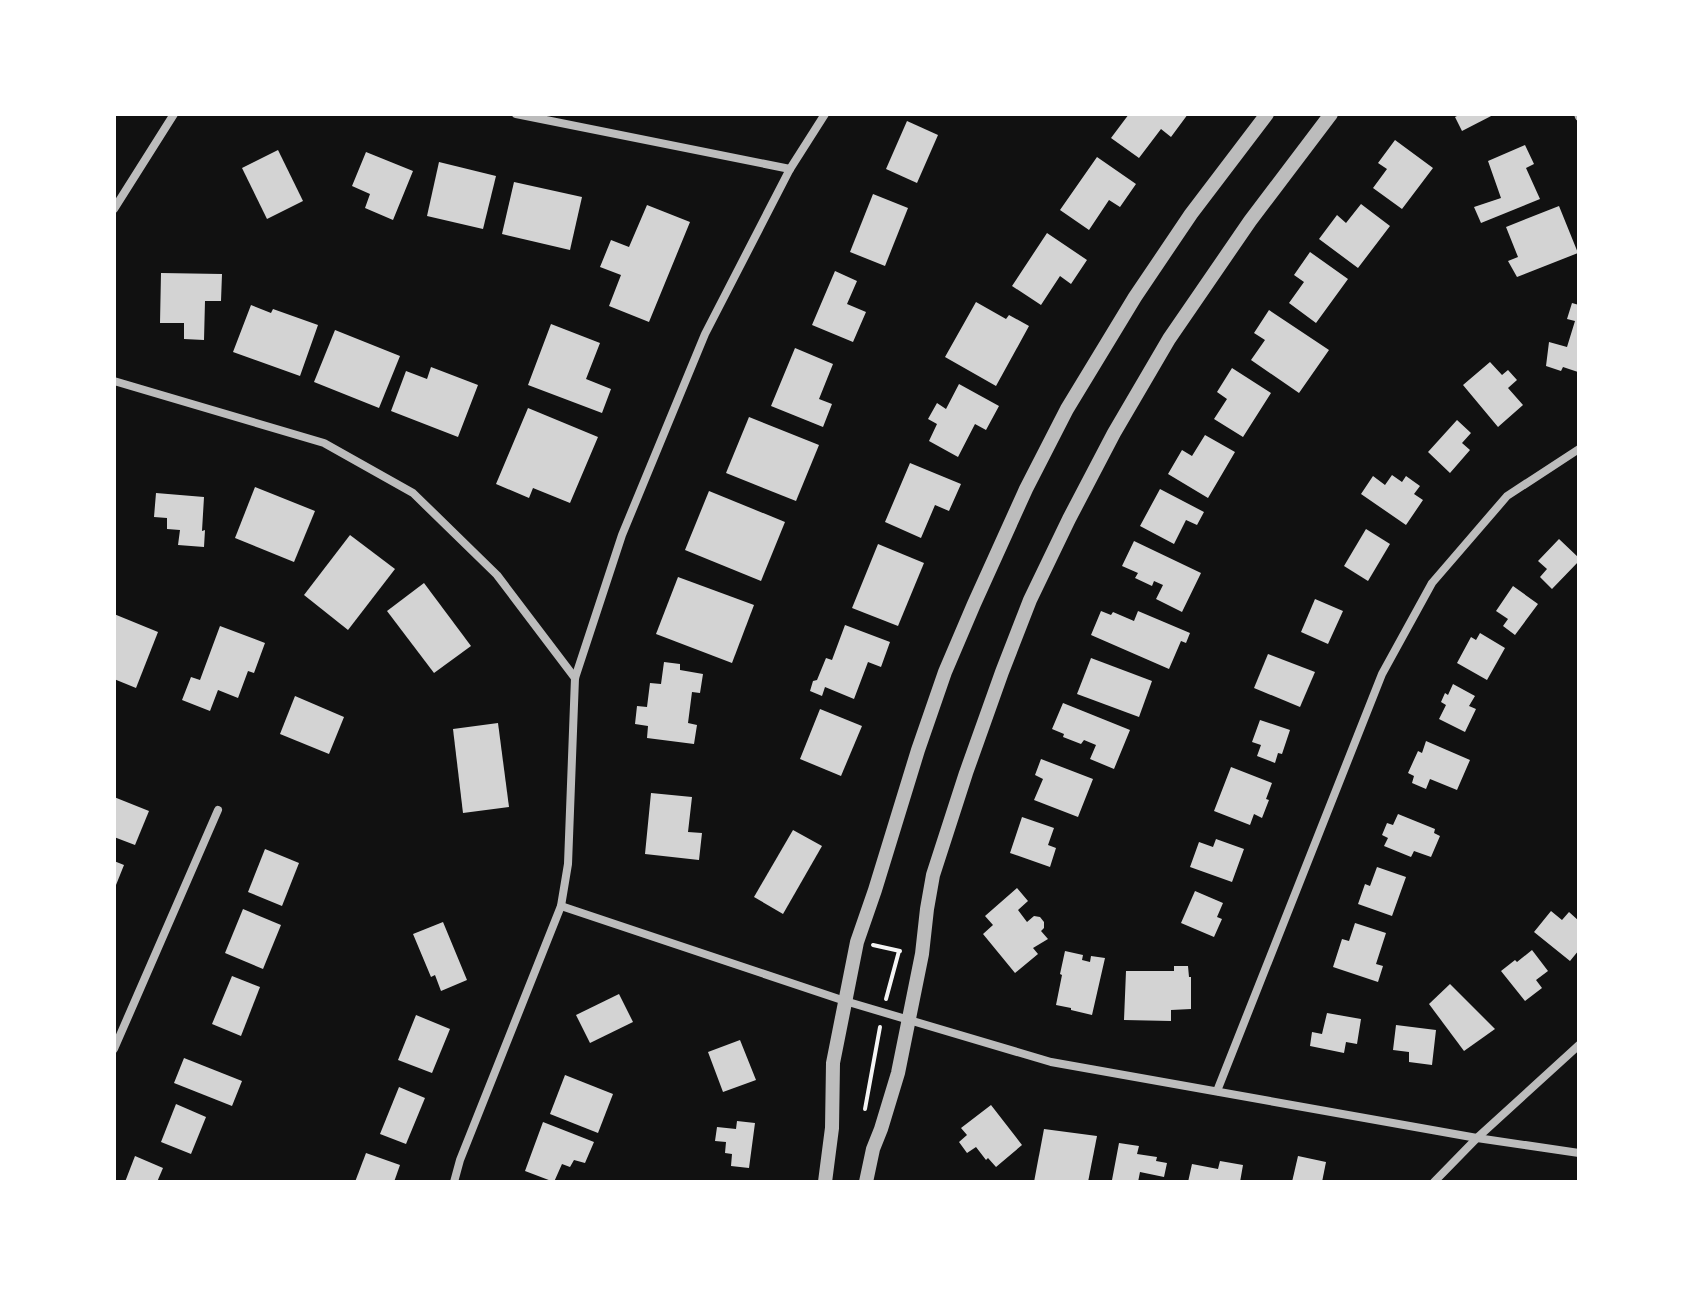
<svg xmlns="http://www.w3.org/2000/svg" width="1693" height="1296" viewBox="0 0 1693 1296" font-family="'DM Sans',sans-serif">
<rect width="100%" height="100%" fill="#111"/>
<g fill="#d3d3d3">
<path d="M1129,114H1188L1171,137L1161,129L1139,158L1111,138Z"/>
<path d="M1461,114H1495L1462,131L1455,117Z"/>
<path d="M907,121L938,135L917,183L886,169Z"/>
<path d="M1395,140L1433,168L1402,209L1373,188L1387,169L1378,163Z"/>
<path d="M1525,145L1534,164L1526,168L1540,199L1481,223L1474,207L1501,198L1488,161Z"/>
<path d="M278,150L303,201L267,219L242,168Z"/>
<path d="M366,152L413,171L393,220L365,208L370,194L352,186Z"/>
<path d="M1097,157L1136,184L1120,207L1109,200L1089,230L1060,210Z"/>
<path d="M439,162L496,176L483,229L427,216Z"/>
<path d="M514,182L582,197L570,250L502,234Z"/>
<path d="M873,194L908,208L885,266L850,252Z"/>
<path d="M1361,204L1390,226L1358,268L1319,239L1337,215L1346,223Z"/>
<path d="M647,205L690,222L649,322L609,306L621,275L600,267L611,240L629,247Z"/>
<path d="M1559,206L1578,253L1517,277L1508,261L1518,257L1506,227Z"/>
<path d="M1047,233L1087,260L1071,284L1060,276L1041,305L1012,286Z"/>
<path d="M1310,252L1348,279L1316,323L1289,303L1304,282L1294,275Z"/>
<path d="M835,271L857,281L847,304L866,312L853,342L812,325Z"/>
<path d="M161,273L222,274L221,301H205L204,340L184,339V323H160Z"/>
<path d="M976,302L1006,319L1009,315L1029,326L996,386L945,357Z"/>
<path d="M1572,303L1579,305V368L1578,372L1563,367L1561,371L1546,366L1549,342L1567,347L1575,321L1567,319Z"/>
<path d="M251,305L271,313L273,309L318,325L300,376L233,352Z"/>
<path d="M1269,310L1329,350L1299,393L1251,360L1265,340L1254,333Z"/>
<path d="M551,324L600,343L586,379L611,389L602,413L528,385Z"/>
<path d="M335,330L400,356L379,408L314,382Z"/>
<path d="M795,348L833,364L819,399L832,404L823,427L771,406Z"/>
<path d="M1490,362L1502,375L1508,370L1517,380L1508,388L1523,405L1498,427L1463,385Z"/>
<path d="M431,367L478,385L458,437L391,411L406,371L427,379Z"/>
<path d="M1232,368L1271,393L1243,437L1214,419L1227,399L1217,392Z"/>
<path d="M959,384L999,406L986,430L975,424L958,457L929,441L937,424L928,419L937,403L946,409Z"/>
<path d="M528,408L598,437L570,503L533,488L529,498L496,484Z"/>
<path d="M749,417L819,445L796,501L726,473Z"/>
<path d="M1457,420L1471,433L1462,443L1470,450L1450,473L1428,452Z"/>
<path d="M1205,435L1235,452L1208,498L1168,474L1182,450L1192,456Z"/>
<path d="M910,463L961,484L949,511L935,505L921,538L885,522Z"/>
<path d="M1392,475L1402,482L1406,476L1420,486L1414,494L1423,500L1406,525L1361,494L1373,476L1385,485Z"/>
<path d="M255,487L315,511L294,562L235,538Z"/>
<path d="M1160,489L1204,512L1197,525L1186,520L1174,544L1140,526Z"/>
<path d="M709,491L785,522L761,581L685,550Z"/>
<path d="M156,493L204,497L202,531L205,530L204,547L178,545L180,530L167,529V518L154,517Z"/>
<path d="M1366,529L1390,544L1368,581L1344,566Z"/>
<path d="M350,535L395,569L348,630L304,595Z"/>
<path d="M1559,539L1579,558V561L1552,589L1540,577L1547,569L1538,561Z"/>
<path d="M1134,541L1201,573L1182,612L1156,599L1163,585L1154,581L1152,586L1135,578L1138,573L1122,566Z"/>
<path d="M878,544L924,563L898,626L852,608Z"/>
<path d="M678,577L754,605L732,663L656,634Z"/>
<path d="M424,583L471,646L434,673L387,611Z"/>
<path d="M1513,586L1538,604L1515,635L1503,626L1508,619L1496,611Z"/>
<path d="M1315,599L1343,611L1328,644L1301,632Z"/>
<path d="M1101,611L1111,615L1113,612L1134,621L1138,611L1190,633L1186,643L1181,641L1169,669L1091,635Z"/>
<path d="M114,614L158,632L136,688L114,679Z"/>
<path d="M845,625L890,642L881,667L868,662L854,699L825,687L822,696L810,691L813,681L817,680L826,658L832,660Z"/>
<path d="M220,626L265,643L254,673L248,671L238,698L218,690L210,711L182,700L191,677L200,680Z"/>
<path d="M1480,633L1505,648L1487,680L1457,663L1471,637L1476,640Z"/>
<path d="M1268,654L1315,672L1300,707L1254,688Z"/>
<path d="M1091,658L1152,681L1139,717L1077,694Z"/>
<path d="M664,662L680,664V670L703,674L700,693L692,692L688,723L697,725L694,744L647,738L648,726L635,724L637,706L647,707L650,683L661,684Z"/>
<path d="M1453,684L1475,696L1469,706L1476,709L1465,732L1439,719L1446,705L1441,702L1445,693L1448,695Z"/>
<path d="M295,696L344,717L329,754L280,734Z"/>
<path d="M1063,703L1130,730L1114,769L1090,759L1096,745L1084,740L1081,744L1063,737L1064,734L1052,729Z"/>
<path d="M820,709L862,726L841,776L800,759Z"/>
<path d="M1260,720L1290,730L1282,754L1278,753L1275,763L1257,756L1261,745L1252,742Z"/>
<path d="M498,723L509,807L463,813L453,729Z"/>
<path d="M1426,741L1470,760L1457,790L1430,779L1426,789L1412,783L1414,776L1408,773L1418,751L1422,753Z"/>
<path d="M1041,759L1093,779L1078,817L1034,800L1043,779L1035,775Z"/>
<path d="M1231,767L1272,783L1266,799L1269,800L1262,818L1254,814L1250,825L1214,811Z"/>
<path d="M651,793L692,797L688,832L702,833L699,860L645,854Z"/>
<path d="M114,797L149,811L135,845L114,837Z"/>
<path d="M1398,814L1435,829L1434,833L1440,836L1431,857L1414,851L1411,857L1384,846L1388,838L1382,835L1387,823L1393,825Z"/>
<path d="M1022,817L1054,828L1048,845L1056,848L1050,867L1010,853Z"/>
<path d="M793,830L822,846L783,914L754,897Z"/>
<path d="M1216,839L1244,849L1232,882L1190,867L1199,842L1213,847Z"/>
<path d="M265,849L299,863L282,906L248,892Z"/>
<path d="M114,861L124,865L114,890Z"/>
<path d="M1377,867L1406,877L1392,916L1358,904L1365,884L1370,886Z"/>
<path d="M1017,888L1028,901L1018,910L1027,922L1034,916L1040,917L1044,922V928L1041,931L1048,939L1033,948L1038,954L1015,973L983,934L993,925L985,916Z"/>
<path d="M1195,891L1223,903L1217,917L1222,919L1214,937L1181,923Z"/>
<path d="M243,909L281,925L263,969L225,953Z"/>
<path d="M1551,911L1562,920L1569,912L1579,921V950L1570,961L1534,932Z"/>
<path d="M443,922L467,980L441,991L435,975L431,977L413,934Z"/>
<path d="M1355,923L1386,933L1376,964L1383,966L1378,982L1333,967L1342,939L1349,941Z"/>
<path d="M1532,950L1548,971L1536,980L1542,988L1525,1001L1501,971L1515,960L1517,962Z"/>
<path d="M1065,951L1083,955L1082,960L1090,962L1091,956L1105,958L1092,1015L1071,1010V1008L1056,1005L1062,975L1060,974Z"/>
<path d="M1174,966H1188L1189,977H1191V1009L1171,1010V1021L1124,1020L1126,971H1174Z"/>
<path d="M232,976L260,987L241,1036L212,1024Z"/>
<path d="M1450,984L1495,1029L1464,1051L1429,1004Z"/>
<path d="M619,994L633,1022L590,1043L576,1015Z"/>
<path d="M1327,1013L1361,1019L1357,1044L1346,1042L1344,1053L1310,1046L1312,1032L1322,1034Z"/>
<path d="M416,1015L450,1029L432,1073L398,1060Z"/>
<path d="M1396,1025L1436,1030L1432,1065L1409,1062V1052L1393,1050Z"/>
<path d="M740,1040L756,1080L723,1092L708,1052Z"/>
<path d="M184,1058L242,1081L232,1106L174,1083Z"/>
<path d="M565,1075L613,1094L598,1133L550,1114Z"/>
<path d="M399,1087L425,1098L406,1144L380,1134Z"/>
<path d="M176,1104L206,1117L191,1154L161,1142Z"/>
<path d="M991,1105L1022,1145L996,1167L988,1158L986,1160L976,1147L967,1153L959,1142L967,1135L961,1128Z"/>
<path d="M737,1121L755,1123L749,1168L731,1166L732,1154L725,1153L726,1142L715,1141L717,1127L736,1129Z"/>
<path d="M543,1122L594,1142L585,1163L574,1160L570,1167L562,1164L554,1182L525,1171Z"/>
<path d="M1044,1129L1097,1136L1088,1182H1034Z"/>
<path d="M1119,1143L1139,1146L1137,1154L1157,1157L1156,1161L1167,1163L1164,1177L1140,1172L1138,1182L1112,1180Z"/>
<path d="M366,1153L400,1165L394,1182H355Z"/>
<path d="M135,1156L163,1168L157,1182H125Z"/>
<path d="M1298,1156L1326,1162L1322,1182H1292Z"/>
<path d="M1220,1161L1243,1165L1240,1182H1188L1192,1164L1218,1169Z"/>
</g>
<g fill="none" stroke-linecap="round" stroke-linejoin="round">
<g stroke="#f5f5f5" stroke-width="4">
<path d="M873,945L900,951"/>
<path d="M886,999L899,951"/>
<path d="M865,1109L880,1027"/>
</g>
<g stroke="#bcbcbc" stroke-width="8">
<path d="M516,114L790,169"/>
<path d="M1578,114L1579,117"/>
<path d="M114,209L174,114"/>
<path d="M114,381L324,443L413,493L497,575L575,678"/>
<path d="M561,906L845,1001L1051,1062L1477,1138L1579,1153"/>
<path d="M114,1049L218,810"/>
<path d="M1217,1091L1382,674L1432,583L1507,496L1579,449"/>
<path d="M454,1182L460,1160L561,906L568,864L575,678L622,535L705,334L790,169L825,114"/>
<path d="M1434,1182L1477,1138L1579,1045"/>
</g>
<g stroke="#bcbcbc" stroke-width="14">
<path d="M825,1182L832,1128L833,1063L857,942L875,890L918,750L945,672L974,604L1026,489L1067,409L1135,297L1191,214L1267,114"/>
<path d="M866,1182L873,1149L881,1129L898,1073L922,954L927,909L933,875L966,773L1002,672L1030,600L1069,519L1114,433L1169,339L1250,221L1331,114"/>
</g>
</g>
<rect width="1693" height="1296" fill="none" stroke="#ffffff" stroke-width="232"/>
</svg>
